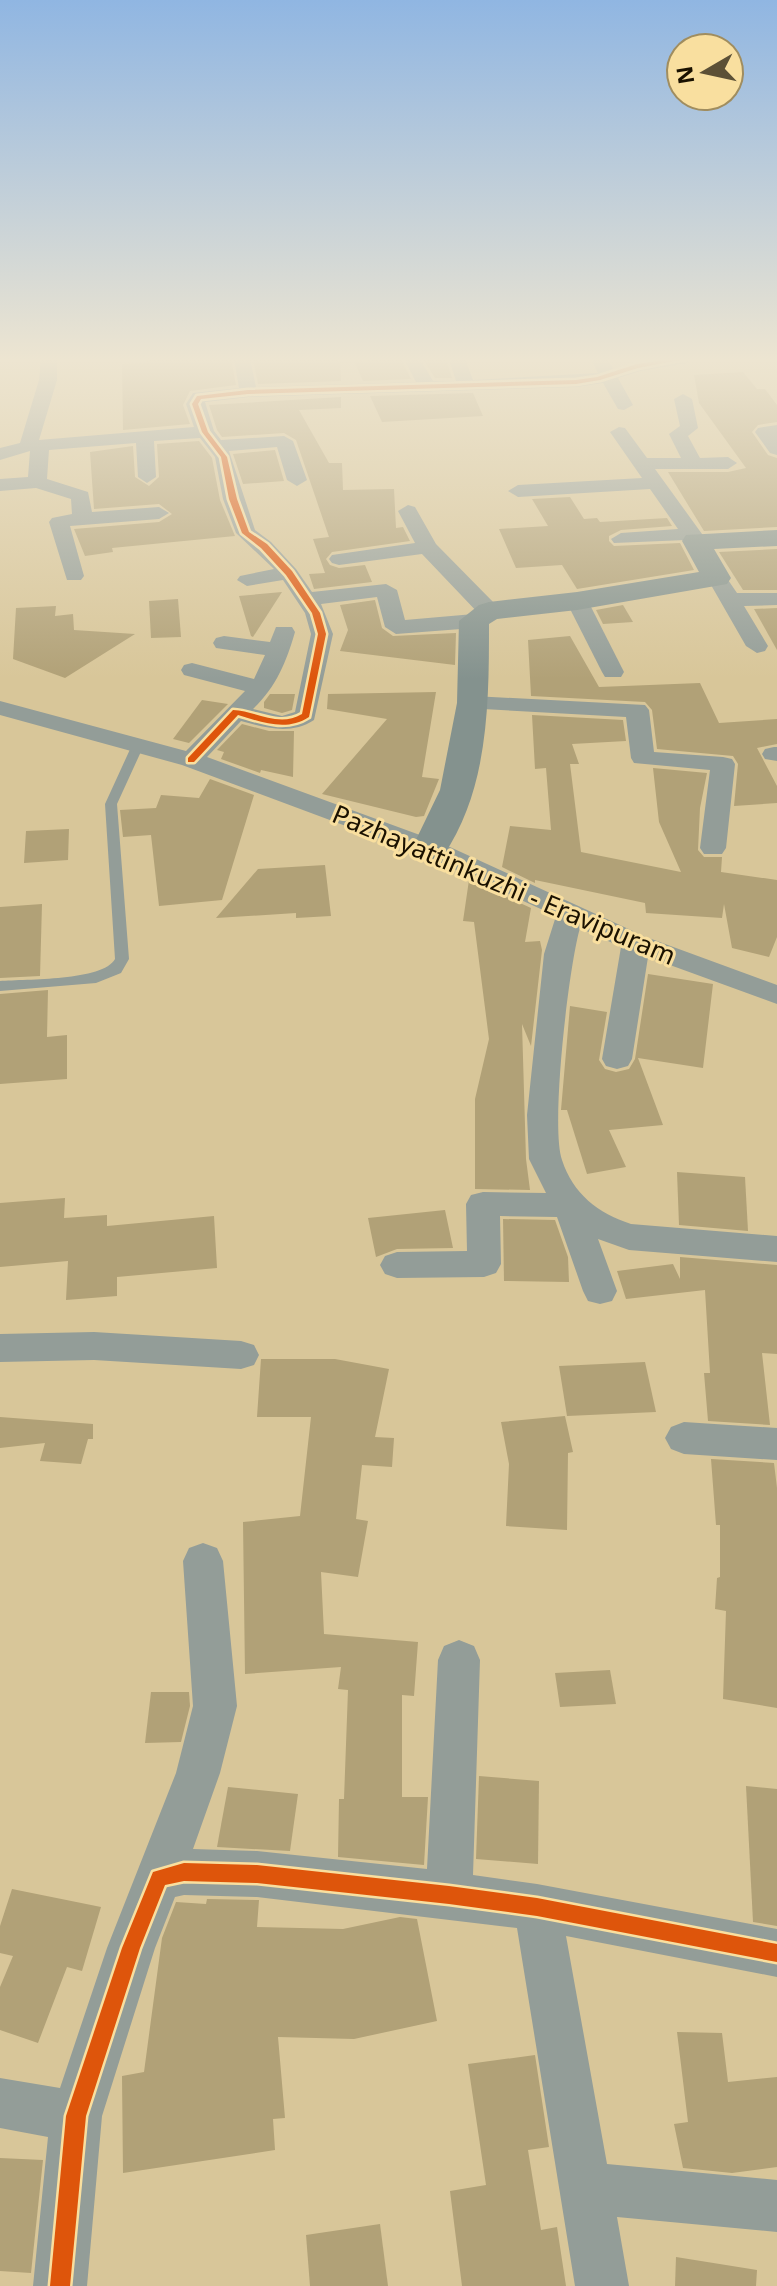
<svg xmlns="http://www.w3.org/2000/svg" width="777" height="2286" viewBox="0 0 777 2286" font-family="'Noto Sans',sans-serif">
<rect width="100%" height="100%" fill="#d8c699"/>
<g fill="#b1a177">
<path d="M147,359H231L236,385L190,391L183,405L190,424L123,430L122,364L147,363Z"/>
<path d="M253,359H340L341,381L258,384Z"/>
<path d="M390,359H401L411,379L363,381L354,361Z"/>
<path d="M423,359H446L452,378H435Z"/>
<path d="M743,372L757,389H765L777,405V422L758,425L752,432L768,455L777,458V527L704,531L668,472H728L746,468L699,403L694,375Z"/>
<path d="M473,393L483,416L382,422L370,396Z"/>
<path d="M341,397V408L299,410L329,463H342L343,490L394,489L396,528L403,527L410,541L332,552L326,559L330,565L339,568L365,565L372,582L314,589L309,574L325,573L313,539L329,537L296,440L284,433L222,437L217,430L209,405Z"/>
<path d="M199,441L212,458L220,500L235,536L112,548L113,552L85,556L74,529L159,522L172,514L159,504L94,509L90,452L133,446L135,477L149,486L159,477L157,444Z"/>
<path d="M275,450L284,481L243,484L233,454Z"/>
<path d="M570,497L584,519L597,518L600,522L667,518L672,526L621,530L609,536V541L614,546L680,543L694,570L577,589L562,565L516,568L499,529L548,526L532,499Z"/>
<path d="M777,549V590H743L719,552Z"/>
<path d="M282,592L253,637L251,636L239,596Z"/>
<path d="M178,599L181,637L151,638L149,601Z"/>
<path d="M375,600L382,628L393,636L456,633L455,665L340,651L348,630L340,605Z"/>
<path d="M623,605L633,622L603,624L596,610Z"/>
<path d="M56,606L55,616L73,614L74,630L135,634L65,678L13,659L16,608Z"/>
<path d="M777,608V650L754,609Z"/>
<path d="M570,636L599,687L700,683L719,723L777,719V744L757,748L777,786V803L734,806L738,764L733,756L657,749L652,710L645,702L531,696L528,640Z"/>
<path d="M436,692L422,777L439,779L424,816L416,817L322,794L387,719L327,709L328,694Z"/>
<path d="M270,694H295L292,710L282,713L264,708V702Z"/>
<path d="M202,700L228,704L189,743L173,739Z"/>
<path d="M532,715L623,720L626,741L572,744L579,764H570L581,852L681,872L659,822L653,768L707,773L700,808L698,850L704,857H722L721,872L777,880V937L769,957L732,948L724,904L722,918L646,913L645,903L535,880V883L502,867L510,826L551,830L546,768L535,769Z"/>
<path d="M242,724L269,731H294L293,777L261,770L260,773L221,759L224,752L217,750Z"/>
<path d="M210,779L254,795L222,900L159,906L151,835L123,837L120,810L156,808L161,795L199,798Z"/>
<path d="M69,829L68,860L24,863L26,831Z"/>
<path d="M325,865L331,916L296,918V913L216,918L258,869Z"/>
<path d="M469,880L531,908L525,942L540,941L542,950L531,1046L522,1024L526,1159L530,1190L475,1189V1099L489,1039L474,922L463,921Z"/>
<path d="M42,904L40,976L0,978V907Z"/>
<path d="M648,974L713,984L703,1068L638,1058L663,1125L609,1130L626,1167L587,1174L567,1110H561L570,1006L607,1012L599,1060L605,1069L616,1072L629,1069L635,1059Z"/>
<path d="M48,990L47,1037L67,1035V1079L0,1084V994Z"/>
<path d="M677,1172L745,1177L748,1231L679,1225Z"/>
<path d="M65,1198L64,1218L107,1215V1226L214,1216L217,1268L117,1277V1296L66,1300L68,1261L0,1267V1203Z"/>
<path d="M445,1210L453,1248L397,1249L376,1257L368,1218Z"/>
<path d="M503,1219L555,1220L568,1257L569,1282L504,1281Z"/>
<path d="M680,1257L777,1265V1354L762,1353L770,1425L708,1421L704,1373H710L705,1290L626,1299L617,1271L673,1264L680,1279Z"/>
<path d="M261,1359H335L389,1369L375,1437L394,1438L392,1467L362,1465L356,1519L368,1521L358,1577L321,1572L324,1634L418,1642L414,1696L402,1695V1797H428L424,1865L338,1857L339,1799H344L348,1690L338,1689L341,1667L245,1674L243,1522L300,1516L311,1417H257Z"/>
<path d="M645,1362L656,1412L567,1416L559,1366Z"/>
<path d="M565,1416L573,1452L568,1453L567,1530L506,1526L509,1464L501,1422Z"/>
<path d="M0,1417L93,1424V1439H88L81,1464L40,1461L45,1443L0,1448Z"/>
<path d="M711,1459L774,1463L777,1488V1708L723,1699L726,1611L715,1609L717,1578L720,1577V1525H716Z"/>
<path d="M610,1670L616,1704L560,1707L555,1673Z"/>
<path d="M151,1692H189L190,1706L181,1742L145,1743Z"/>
<path d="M479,1776L539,1781L538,1864L476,1859Z"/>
<path d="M746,1786L777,1789V1926L753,1922Z"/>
<path d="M228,1787L298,1794L290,1851L217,1847Z"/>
<path d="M12,1889L101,1907L82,1971L67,1967L38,2043L0,2030V1987L13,1956L0,1953V1926Z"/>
<path d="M207,1899L259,1900L257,1927L343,1929L400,1917L417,1919L437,2021L354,2039L278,2037L285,2118L273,2119L275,2150L123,2173L122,2076L144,2072L162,1938L176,1902L206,1904Z"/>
<path d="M677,2032L722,2033L728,2082L777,2077V2167L732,2173L683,2168L674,2124L688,2122Z"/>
<path d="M535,2055L549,2147L528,2150L541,2230L557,2227L566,2286H462L450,2191L486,2185L468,2064Z"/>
<path d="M0,2158L43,2160L31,2273L0,2271Z"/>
<path d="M380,2224L388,2286H310L306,2235Z"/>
<path d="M676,2257L757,2270L756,2286H675Z"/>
</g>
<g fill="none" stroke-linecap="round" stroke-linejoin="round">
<path fill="#939d98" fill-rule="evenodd" d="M138,741L144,745L117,804L129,959L121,973L96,983L0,991V981C26,979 103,981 115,959L105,804L132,745Z"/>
<g fill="#939d98" fill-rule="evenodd">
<path d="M41,359H57V380L39,440L194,427L186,404L193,393L239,388L234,359H250L256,387L416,382L404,359H420L433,381H456L449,359H465L473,380L598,373L591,359H607L613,369L650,359H690L688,363L640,371L618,378L633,405L624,410L618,409L603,383L576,387L248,397L205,402L214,431L221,440L284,436L293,441L307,480L297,486L287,480L277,447L229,451L255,530L271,542L296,569L312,592L386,584L397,590L405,620L474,614L485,621L474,628L396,634L385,627L377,597L321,604L333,634L314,720C291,735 266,728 241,721L207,757L439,842L646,937L777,985V1004L648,957L632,1059L628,1066L617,1069L606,1066L602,1059L621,947L580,928C569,965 550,1126 562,1160C573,1194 598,1213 631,1224L777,1236V1262L629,1250L598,1239L617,1291L612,1301L600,1304L588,1301L583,1291L557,1217L500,1216L501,1264L496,1273L484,1277L397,1278L385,1274L380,1265L385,1256L397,1252L467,1251L466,1204L471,1195L483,1192L546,1193L529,1159L527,1115L544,954L556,916L421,854L182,765L0,715V701L186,751L245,691L184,675L181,670L184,665L192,663L254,679L265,655L216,648L213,643L216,638L224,636L270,642L276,627H292L295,632C286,663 276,687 253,709L282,716L295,712L311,634L305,613L283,580L247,586L237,580L240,576L274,569L236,533L223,499L215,457L200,438L154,441L156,477L147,483L138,477L136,443L49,450L47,479L88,492L92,512L159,507L169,513L159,519L70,526L84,576L81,580H67L49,522L52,518L72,514L71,499L36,488L0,491V479L28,477L30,451L0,460V448L20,443L39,380Z"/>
<path d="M683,394L692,399L698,428L688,436L700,458L728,457L737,463L728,469H655L702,534L706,541L703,545H689L686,540L614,543L611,539L621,533L678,529L650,489L518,497L508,491L518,485L642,478L610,432L619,427L625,428L647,458H681L669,434L680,426L674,399Z"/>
<path d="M777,425V455L770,453L755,432L758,428Z"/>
<path d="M408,505L415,507L436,544L497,606L500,611L497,616H481L422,554L339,565L332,563L329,559L332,555L415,543L398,511Z"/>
<path d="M717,572L724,574L737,593H777V605L744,606L768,646L765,651L757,653L746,646L707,578Z"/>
<path d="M577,595L588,601L624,672L621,677H605L602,672L566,601Z"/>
<path d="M473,696L645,705L649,710L654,752L723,757L732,759L735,764L726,848L722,854H704L700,848L710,770L634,763L631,758L626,717L465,708L461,703L465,698Z"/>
<path d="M774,747H777V761L765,759L762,754L765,749Z"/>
<path d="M94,1332L241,1341L254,1345L259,1355L254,1365L241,1369L94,1360L0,1362V1334Z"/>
<path d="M684,1422L777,1428V1460L684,1454L671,1449L665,1438L671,1427Z"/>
<path d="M203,1543L217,1548L223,1561L237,1706L220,1773L193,1849L257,1851L427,1869L438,1660L444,1646L459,1640L474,1646L480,1660L473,1875L537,1884L777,1929V1977L566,1936L607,2164L777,2180V2232L617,2217L629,2286H575L517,1928L257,1897L184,1895L175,1897L155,1948L102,2116L87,2286H33L48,2137L0,2128V2078L60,2088L107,1948L176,1773L193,1706L183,1561L189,1548Z"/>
</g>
<path fill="#84928e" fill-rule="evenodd" d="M777,530V546L714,549L731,578L727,584L577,610L497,619L489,624C489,702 489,789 443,856L430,859L417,856L412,848L440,790L457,703L459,621L479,605L489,602L577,592L699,572L682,541L686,535Z"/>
<g stroke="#f9df9f" stroke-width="5">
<g id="cycleway">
<path d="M671,359H685L638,368L600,380L576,384L248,394L201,399L198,404L208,432L227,457L237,499L249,532L267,544L292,571L320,613L326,634L309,717C286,732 262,722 238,715L194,762H188V758L233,710C256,711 279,728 302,714L318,634L312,613L286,575L261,548L242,533L229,499L221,457L202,432L192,404L197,396L248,390L576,380L597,377L637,364Z"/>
<path d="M184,1863L257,1865L449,1886L537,1898L777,1944V1962L537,1916L449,1904L257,1883L184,1881L165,1885L140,1948L86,2116L70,2286H50L66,2116L122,1948L153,1872Z"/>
</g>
</g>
<use href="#cycleway" fill="#de550b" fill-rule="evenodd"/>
</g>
<linearGradient id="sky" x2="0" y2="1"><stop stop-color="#90b6e2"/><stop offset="0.53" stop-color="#ede5d1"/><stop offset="1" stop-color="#ede5d1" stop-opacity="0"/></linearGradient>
<rect width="777" height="679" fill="url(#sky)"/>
<g text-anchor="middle" stroke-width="6" stroke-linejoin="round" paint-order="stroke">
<g font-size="26" fill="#1a1100" stroke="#f9df9f">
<text transform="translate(504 885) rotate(23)" y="9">Pazhayattinkuzhi - Eravipuram</text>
</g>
</g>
<g transform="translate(705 72) rotate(261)"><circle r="38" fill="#f9df9f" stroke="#a08d5f" stroke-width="2"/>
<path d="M0-6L14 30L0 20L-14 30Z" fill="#5c5036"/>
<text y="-12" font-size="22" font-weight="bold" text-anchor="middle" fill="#1a1100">N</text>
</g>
</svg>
